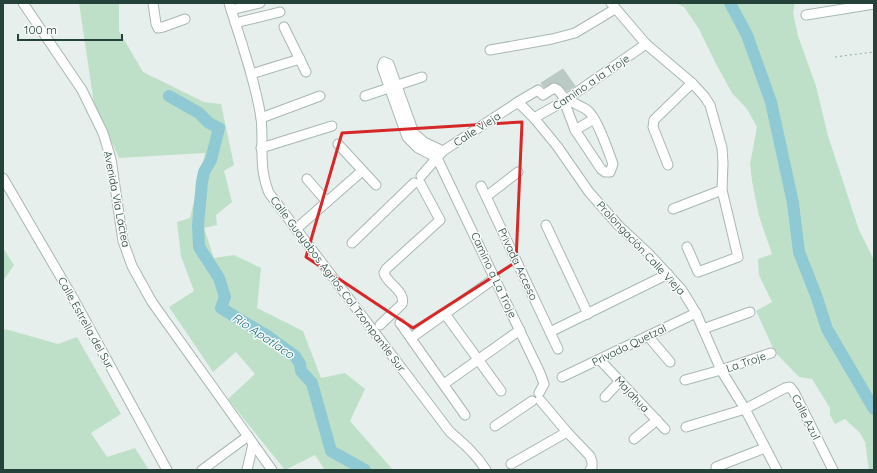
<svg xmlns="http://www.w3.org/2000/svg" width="877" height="473" viewBox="0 0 877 473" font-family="Quicksand,sans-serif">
<rect width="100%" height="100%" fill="#e6efeb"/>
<g fill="#bfe0c8">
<path d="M79,3H119V31L143,72L204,102L221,104L234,165L224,171L232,202L216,215L217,225L204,228L214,258L234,255L261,268L257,308L303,331L321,378L345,373L365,389L350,421L393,470H325L315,455L285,470L228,399L255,374L236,352L213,372L169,307L194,291L181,256L177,222L190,218L205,153L119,158L94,104Z"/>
<path d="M676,3H795L793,13L798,36L816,86L828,136L859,230L874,260V470H869L865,442L860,433L845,419L835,424L830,415V408L812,379L799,377L775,352L756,311L772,302L759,275L758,259L772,254L759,216L752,181L750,164L757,127L747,109L732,93L715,62L699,29L684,7Z"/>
<path d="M3,248L14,265L3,281Z"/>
<path d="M5,329L58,344L77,337L121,414L91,433L107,457L135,448L149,470H3V331Z"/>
</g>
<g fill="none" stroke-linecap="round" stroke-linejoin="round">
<g stroke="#8ec9d4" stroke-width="12">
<path d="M730,3L747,35L771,102L793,203L799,252L816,295L827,329L874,409"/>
<path d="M169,96L199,113L209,123L219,128L211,160L204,172L202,182L198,225L199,247L219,278L225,297L221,308L269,337L295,356L300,364L301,371L312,383L331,451L365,470"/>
</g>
</g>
<path fill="#bbcac4" stroke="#b8c9c2" d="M563,69L575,86L567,91L561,85L554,82L544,87L541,83Z"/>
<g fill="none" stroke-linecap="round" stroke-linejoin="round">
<g stroke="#a8b8b2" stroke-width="11">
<g id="minor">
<path d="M23,3L82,90L103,133L111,159L123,241L132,266L152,302L272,470"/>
<path d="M153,3L156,24L158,28L163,27L185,19"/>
<path d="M229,3C240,39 255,80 261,118C264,145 258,166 269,193L450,432C464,444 476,454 486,470"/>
<path d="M611,3L646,44L692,83L704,96L710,105L722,148L723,163L722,190L738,257L698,272L687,247"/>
<path d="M231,10L260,3"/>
<path d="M806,15L874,4"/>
<path d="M235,23L280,12"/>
<path d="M284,27L306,72"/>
<path d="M490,50L552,39L575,33L615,9"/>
<path d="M384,62L382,67L407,137L418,148L437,158"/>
<path d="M384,62L389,64L414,133L424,142L443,151"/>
<path d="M251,74L300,59"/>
<path d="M365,96L422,77"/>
<path d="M564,101L575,130L601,169L605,172H610L613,164C608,151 597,117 587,110C580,105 575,105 568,99"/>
<path d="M516,103L538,90L543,95L554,88L558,90L566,100"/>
<path d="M261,118L320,96"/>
<path d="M534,118L564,101L646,44"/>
<path d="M575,130L594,119"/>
<path d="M338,144L376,185"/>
<path d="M261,148L332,126"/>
<path d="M437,158L540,373L544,384L539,393"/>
<path d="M668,165L653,127L654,120L692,83"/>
<path d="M421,176L443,151L515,104H520L534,118L557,146L589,192L619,226L649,254L682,290L696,313L721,370L745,409L777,470"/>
<path d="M3,178L73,298L167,470"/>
<path d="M307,179L327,202"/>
<path d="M481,186L558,349"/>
<path d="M487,196L518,172"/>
<path d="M673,209L722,190"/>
<path d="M546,225L588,314"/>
<path d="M296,229L362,171"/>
<path d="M352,243L414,183"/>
<path d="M445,314L501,391"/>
<path d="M400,323L465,415"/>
<path d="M380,325L402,304C406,291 387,284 384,273L386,269L440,220L420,183"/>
<path d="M703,329L750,312"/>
<path d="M550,332L668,274"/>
<path d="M648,336L670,362"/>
<path d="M411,338L495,278"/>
<path d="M600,360L665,429"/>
<path d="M562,377L696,313"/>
<path d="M685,380L721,370L771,353"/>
<path d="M444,384L520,330"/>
<path d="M605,397L620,381"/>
<path d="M540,400L567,432L590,456L592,462V467L590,470"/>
<path d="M495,426L532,401"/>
<path d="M686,427L745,409L785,388L790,387L794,392L833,470"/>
<path d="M634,439L657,420"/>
<path d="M511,464L567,432"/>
<path d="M716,467L765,448"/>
<path d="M202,470L248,436"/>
<path d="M247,470L253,444"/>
</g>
</g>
<path stroke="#86b3a5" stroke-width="1" stroke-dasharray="2 3" stroke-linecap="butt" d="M835,57L874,52"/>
<use href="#minor" stroke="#fff" stroke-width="9"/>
</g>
<path fill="none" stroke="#d62828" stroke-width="3" stroke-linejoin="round" d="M522,122L516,262L413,328L306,257L342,133Z"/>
<g text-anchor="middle" stroke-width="3" stroke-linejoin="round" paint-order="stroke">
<g font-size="11" fill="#24423a" stroke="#f7fbf9">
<text transform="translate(591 82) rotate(-34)" y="4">Camino a la Troje</text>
<text transform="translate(477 129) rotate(-33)" y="4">Calle Vieja</text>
<text transform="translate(117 199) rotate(79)" y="4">Avenida Vía Láctea</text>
<text transform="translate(641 248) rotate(47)" y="4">Prolongación Calle Vieja</text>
<text transform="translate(518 264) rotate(65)" y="4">Privada Acceso</text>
<text transform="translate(494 275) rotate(65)" y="4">Camino a La Troje</text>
<text transform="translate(338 284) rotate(53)" y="4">Calle Guayabos Agrios Col Tzompantle Sur</text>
<text transform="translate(86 323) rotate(61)" y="4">Calle Estrella del Sur</text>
<text transform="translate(629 345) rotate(-26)" y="4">Privada Quetzal</text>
<text transform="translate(746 362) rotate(-19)" y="4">La Troje</text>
<text transform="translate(632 394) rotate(47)" y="4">Majahua</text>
<text transform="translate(806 417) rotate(63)" y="4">Calle Azul</text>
</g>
<g font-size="12" font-style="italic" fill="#1c6f80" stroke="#f7fbf9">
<text transform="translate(263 336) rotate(34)" y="4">Rio Apatlaco</text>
</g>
</g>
<rect width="877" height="473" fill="none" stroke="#24423a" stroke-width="8"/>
<path d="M18 34v6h104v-6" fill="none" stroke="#24423a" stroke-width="2"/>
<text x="24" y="34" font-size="12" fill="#24423a" stroke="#f7fbf9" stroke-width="3" paint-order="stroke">100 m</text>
</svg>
